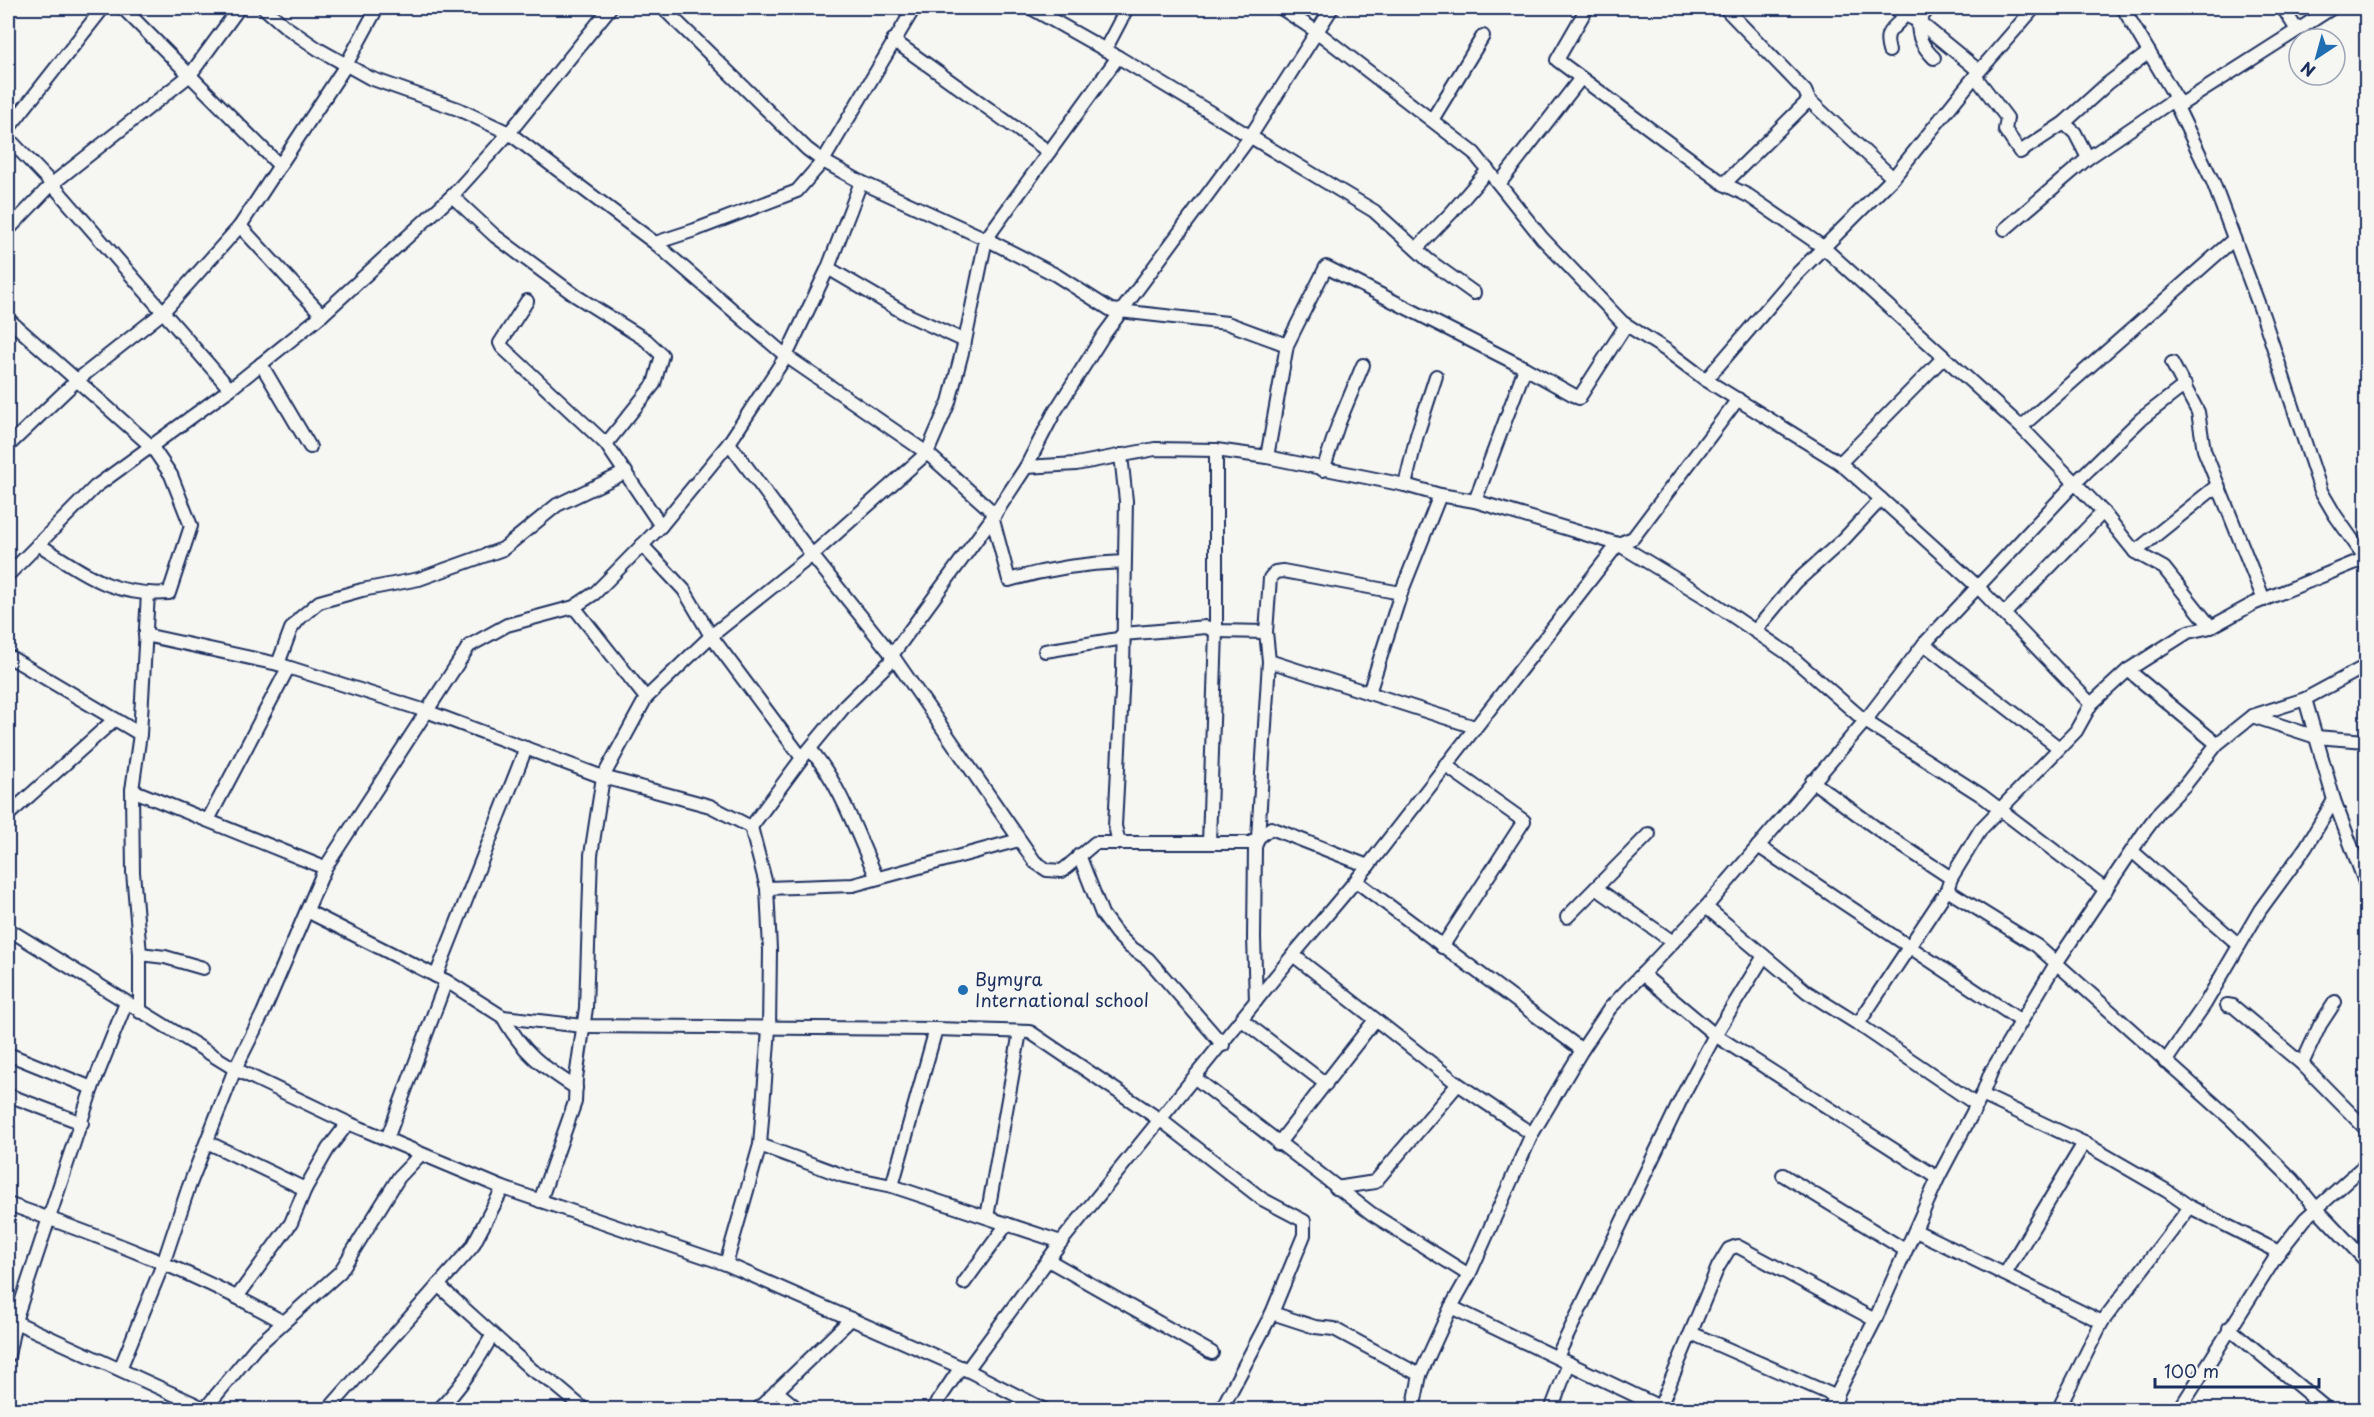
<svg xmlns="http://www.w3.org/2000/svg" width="2374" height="1417" viewBox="0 0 2374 1417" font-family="'Playpen Sans',sans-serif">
<rect width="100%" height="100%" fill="#f6f6f2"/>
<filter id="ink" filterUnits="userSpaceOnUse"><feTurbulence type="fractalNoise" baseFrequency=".0167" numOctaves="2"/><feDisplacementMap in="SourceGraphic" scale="12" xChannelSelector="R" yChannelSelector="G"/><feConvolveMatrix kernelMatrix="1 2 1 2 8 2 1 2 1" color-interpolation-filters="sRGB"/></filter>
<g filter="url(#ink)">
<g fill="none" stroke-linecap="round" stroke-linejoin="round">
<g stroke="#1b2f5e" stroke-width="16">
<g id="minor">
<path d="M123,8L280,166"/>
<path d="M264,8L286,27L318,49L370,78L458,109L509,133L655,243L786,356L927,453L949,402L965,341L986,239L1118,57"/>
<path d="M663,8L807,149L823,161L861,182L986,239L1056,275L1111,310L1227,323L1287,345"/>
<path d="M1031,8L1118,57L1374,211L1428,260L1474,293"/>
<path d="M1281,8L1316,31L1474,153L1542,238L1622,322L1666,350L1706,380L1840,463L1881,499L1978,587L2091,704"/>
<path d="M1587,8L1557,60L1724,184L1749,196L1823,247L2021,427L2075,483L2141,419L2185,385"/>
<path d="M1725,8L1805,91L1809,100L1893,178"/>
<path d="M1895,8L1905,15L1918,21L1979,71"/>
<path d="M1929,8L1918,21C1918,38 1922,46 1934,58"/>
<path d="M2123,8L2176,98L2177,107L2213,182L2263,316L2321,491L2335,515L2366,559"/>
<path d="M2283,8L2297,30"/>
<path d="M893,40L1049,152"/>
<path d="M1105,50L1127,8"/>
<path d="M1889,51C1883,29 1893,31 1905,15"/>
<path d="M1975,76L2007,118L2005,130L2020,152L2064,123L2107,84L2149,52"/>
<path d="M2177,107L2332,8"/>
<path d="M1432,120L1483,36"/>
<path d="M2064,123L2075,133L2088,158"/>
<path d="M8,129L103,8"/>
<path d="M8,138L52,184L230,389"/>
<path d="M1499,184L1581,78"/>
<path d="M1724,184L1809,100"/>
<path d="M452,196L495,236L576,296L646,340L662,355L654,384L606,444"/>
<path d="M240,226L322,315"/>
<path d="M2005,229L2088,158L2176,98"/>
<path d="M8,230L52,184L190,75L239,8"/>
<path d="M655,243L695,230L797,191L823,161L914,8"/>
<path d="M1416,249L1451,213L1488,170"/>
<path d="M828,268L908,315L965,341"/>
<path d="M527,301L500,343L502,347L606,444L661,526"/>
<path d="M8,319L152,447L171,475L191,526L169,593C112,597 84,573 38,544"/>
<path d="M2172,363L2198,412L2204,450L2264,600"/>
<path d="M261,364L310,447"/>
<path d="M1706,380L1795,276L1893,178L1975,76L2034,8"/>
<path d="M2021,427L2234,239"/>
<path d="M729,443L812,555L892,655L1035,862L1047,870L1062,871L1095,843H1251L1271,828L1368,866"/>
<path d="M8,446L76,381L162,313L240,226L346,65L377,8"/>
<path d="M1267,457L1287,345L1326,267L1525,368L1579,398L1626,325"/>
<path d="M1840,463L1944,357"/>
<path d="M1026,467L1076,464L1155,449L1216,450L1267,457L1405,485L1440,495L1475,501L1618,544L1702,595L1787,653L1865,721L1981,795L2106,890"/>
<path d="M1323,470L1338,425L1363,365"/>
<path d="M1405,485L1417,435L1436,376"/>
<path d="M1475,501L1525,368"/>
<path d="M642,545L684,590L711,636L802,758L751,827"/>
<path d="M2135,552L2218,485"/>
<path d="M8,575L95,487L230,389L322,315L452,196L509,133L610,8"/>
<path d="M574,607L646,698"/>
<path d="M2005,613L2103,512"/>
<path d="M1755,631L1796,582L1844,539L1881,499"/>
<path d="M145,635L278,664L426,711L603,777L710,806L751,827L767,888L770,950L769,1029L760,1145L726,1264"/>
<path d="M1924,644L2058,747"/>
<path d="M1045,651L1118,639L1123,634L1206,627L1216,631L1266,632"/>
<path d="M8,656L140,734"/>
<path d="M1269,661L1475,727"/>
<path d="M278,664L291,629L300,618L319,602L362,590L419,579L503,549L557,505L626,472"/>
<path d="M2128,670L2217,744"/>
<path d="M1369,693L1401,593L1440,495"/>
<path d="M2305,699L2334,800L2366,885"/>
<path d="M2252,716L2316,737L2366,741"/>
<path d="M810,749C841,785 857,835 877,878"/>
<path d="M802,758L845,706L890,662L892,655L995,514L1026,467L1054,413L1103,336L1250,137L1332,8"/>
<path d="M1812,781L1883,833L1951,878"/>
<path d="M132,790L325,868"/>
<path d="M8,815L115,719"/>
<path d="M208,820L288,668"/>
<path d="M1119,843L1115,826L1123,672L1126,501L1121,455"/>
<path d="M1209,843L1216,631V450"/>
<path d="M1758,846L2021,1021"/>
<path d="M2132,851L2239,945"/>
<path d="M1079,855L1102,914L1116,933L1130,947L1148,959L1223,1045"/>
<path d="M1356,881L1582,1050"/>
<path d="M767,888L853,885L1019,840"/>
<path d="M1596,888L1673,942"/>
<path d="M1947,890L2037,946L2232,1120L2293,1180L2316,1208L2366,1261"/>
<path d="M1706,907L1807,992L1858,1024L1977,1105"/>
<path d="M307,911L448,982L503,1017L583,1026L936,1029L1030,1032L1166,1124L1262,1199L1304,1221V1235L1272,1313L1221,1410"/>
<path d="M1567,917L1649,834"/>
<path d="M8,929L235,1069L348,1123L503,1188L726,1264L967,1370L1045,1410"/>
<path d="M1442,947L1524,821L1445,765"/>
<path d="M140,954L165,957L203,968"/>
<path d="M1293,955L1458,1084L1532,1134"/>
<path d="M1642,974L1715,1035L1938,1178"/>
<path d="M436,976L526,748"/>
<path d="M1256,1001L1254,938L1255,847L1258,838L1269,661L1266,632L1270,578L1275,572L1283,571L1401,593"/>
<path d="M2227,1005L2233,1006L2302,1064L2366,1129"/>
<path d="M140,1012V954L133,872L132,790L140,734L148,593"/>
<path d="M503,1017C523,1053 542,1066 576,1088"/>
<path d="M1242,1020L1326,1084"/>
<path d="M1858,1024L1947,890L1951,878L1981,829L2076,731L2091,704L2128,670L2188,632L2211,627L2253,604L2366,558"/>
<path d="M8,1054L92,1088"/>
<path d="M2165,1062L2205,1004L2260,910L2306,847L2334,800"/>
<path d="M2302,1064L2320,1025L2335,1002"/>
<path d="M1195,1078L1372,1214L1469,1275"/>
<path d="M8,1095L82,1123"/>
<path d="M1982,1095L2084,1143L2167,1191L2190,1207L2279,1252"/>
<path d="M387,1139L446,981"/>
<path d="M207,1142L305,1189L328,1149L348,1123"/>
<path d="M1278,1144L1375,1020"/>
<path d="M760,1145L844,1176L892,1186L1061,1242"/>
<path d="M1783,1175L1905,1250"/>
<path d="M892,1186L936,1029"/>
<path d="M1336,1188L1375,1182L1458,1084"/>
<path d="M540,1201L575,1102L576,1078L586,1008L591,855L603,777L646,698L711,636L812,555L927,453L995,514L993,520L1009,580C1047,569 1085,563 1124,562"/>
<path d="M8,1204C102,1237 197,1273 283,1322"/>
<path d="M987,1217L1020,1032"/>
<path d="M1916,1231L2102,1322L2190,1207"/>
<path d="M1048,1260L1212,1353"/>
<path d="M2005,1274L2084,1143"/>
<path d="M964,1283L1007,1224"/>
<path d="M438,1285L532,1370L553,1383L585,1410"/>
<path d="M237,1297L291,1223L305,1189"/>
<path d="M1451,1307L1666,1410"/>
<path d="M1272,1313L1315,1327L1334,1329L1420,1375"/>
<path d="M9,1319L208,1410"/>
<path d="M2229,1328L2328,1410"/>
<path d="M1691,1333L1837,1397"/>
<path d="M8,1356L15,1321L92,1088L126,1003"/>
<path d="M1557,1357L1684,1093L1715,1035L1764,956"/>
<path d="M120,1369L163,1264L188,1189L235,1069L263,1013L325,868L469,646L507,625L574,607L595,593L661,526L729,443L786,356L828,268L861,182"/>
<path d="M967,1370L1061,1242L1293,955L1368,866L1618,544L1633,538L1738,399"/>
<path d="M776,1391L799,1410"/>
<path d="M1660,1407L1718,1267L1729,1249L1737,1246L1875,1320"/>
<path d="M204,1410L256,1347L340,1272L399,1177L421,1154"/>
<path d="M328,1410L472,1247L503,1188"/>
<path d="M438,1410C461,1388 476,1363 492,1336"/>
<path d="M757,1410L851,1319"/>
<path d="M932,1410L961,1367"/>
<path d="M1413,1410L1420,1375L1451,1307L1469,1275L1532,1134L1582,1050L1610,1008L1706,907L1785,815L1865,721L1924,644L2075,483L2103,512L2135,552L2164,568L2211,627"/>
<path d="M1551,1410L1569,1363"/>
<path d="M1829,1410L1875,1320L1938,1178L1982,1095L1991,1072L2055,965L2145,831L2160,811L2185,785L2217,744L2252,716L2305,699L2366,666"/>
<path d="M2058,1410L2102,1322"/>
<path d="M2179,1410L2279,1252L2305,1219L2366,1164"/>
</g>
</g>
<use href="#minor" stroke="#f6f6f2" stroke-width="12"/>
</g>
</g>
<circle fill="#1f6fb2" stroke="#f6f6f2" stroke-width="2" cx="963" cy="990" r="6"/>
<g text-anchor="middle" stroke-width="6" stroke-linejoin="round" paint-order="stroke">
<g font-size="18" fill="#1b2f5e" stroke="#f6f6f2" text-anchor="start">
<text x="975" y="986">Bymyra<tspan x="975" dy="21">International school</tspan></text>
</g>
</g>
<rect width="2374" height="1417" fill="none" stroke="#f6f6f2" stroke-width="30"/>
<rect x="15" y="15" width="2344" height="1387" fill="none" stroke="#1b2f5e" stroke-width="2" filter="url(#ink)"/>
<g transform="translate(2317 57) rotate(216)"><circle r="28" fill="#f6f6f2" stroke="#9ea6b7" stroke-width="1.5"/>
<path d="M0-4.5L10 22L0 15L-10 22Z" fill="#1f6fb2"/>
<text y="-9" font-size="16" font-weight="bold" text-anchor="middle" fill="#1b2f5e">N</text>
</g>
<path d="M2155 1378v9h164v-9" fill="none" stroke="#1b2f5e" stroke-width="3"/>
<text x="2164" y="1378" font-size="18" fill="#1b2f5e" stroke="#f6f6f2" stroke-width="4.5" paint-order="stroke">100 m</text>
</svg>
